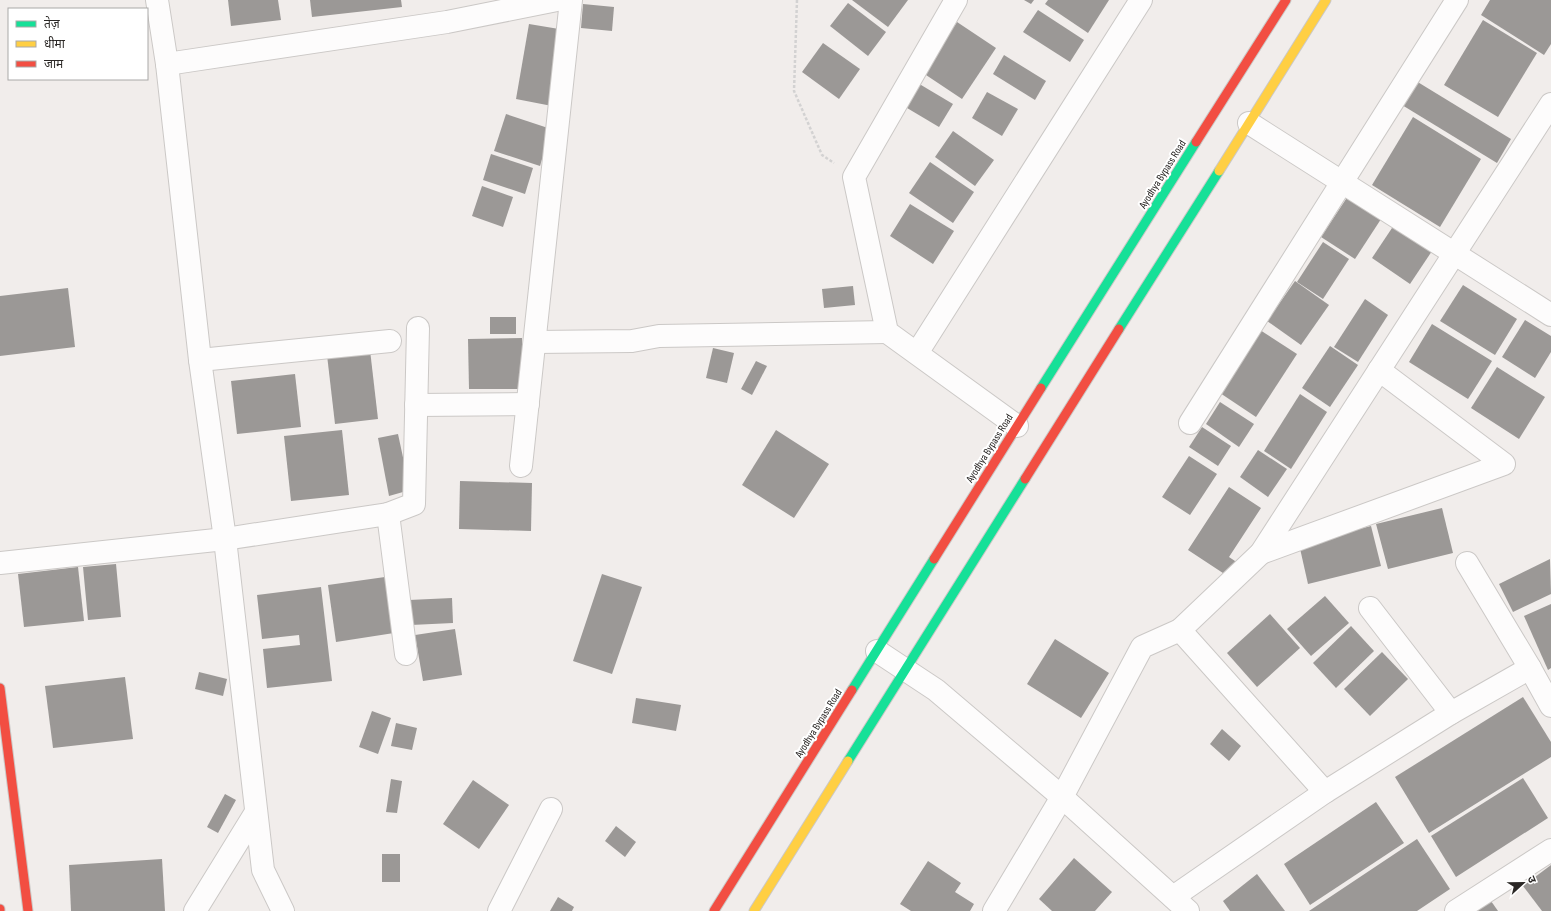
<svg xmlns="http://www.w3.org/2000/svg" width="1551" height="911" viewBox="0 0 1551 911" font-family="'Sofia Sans Condensed','Noto Sans Devanagari',sans-serif">
<rect width="100%" height="100%" fill="#f1edeb"/>
<g fill="#9b9896">
<path d="M228,0H278L281,20L231,26Z"/>
<path d="M310,0H401L402,7L312,17Z"/>
<path d="M852,0H908L888,27Z"/>
<path d="M1024,0H1034L1031,4Z"/>
<path d="M1048,0H1109L1088,33L1045,4Z"/>
<path d="M1490,0H1551V44L1544,55L1481,15Z"/>
<path d="M848,3L886,32L868,56L830,26Z"/>
<path d="M583,4L614,7L612,31L581,28Z"/>
<path d="M1038,10L1084,40L1070,62L1023,32Z"/>
<path d="M1483,20L1537,53L1498,117L1444,85Z"/>
<path d="M957,22L996,48L962,99L923,73Z"/>
<path d="M529,24L565,30L552,106L516,99Z"/>
<path d="M823,43L860,69L839,99L802,72Z"/>
<path d="M1004,55L1046,81L1035,100L993,74Z"/>
<path d="M1416,81L1511,139L1497,163L1402,105Z"/>
<path d="M916,82L953,104L939,127L902,105Z"/>
<path d="M987,92L1018,109L1002,136L972,118Z"/>
<path d="M506,114L551,129L540,166L494,151Z"/>
<path d="M1413,117L1481,159L1440,227L1372,185Z"/>
<path d="M953,131L994,160L975,186L935,157Z"/>
<path d="M491,154L533,168L525,194L483,180Z"/>
<path d="M930,162L974,192L953,223L909,193Z"/>
<path d="M482,186L513,197L503,227L472,216Z"/>
<path d="M1350,193L1383,216L1355,259L1321,237Z"/>
<path d="M910,204L954,231L933,264L890,236Z"/>
<path d="M1396,222L1434,248L1410,284L1372,258Z"/>
<path d="M1323,242L1349,259L1323,299L1297,282Z"/>
<path d="M1295,281L1329,305L1301,345L1267,321Z"/>
<path d="M1463,285L1517,319L1495,355L1440,321Z"/>
<path d="M853,286L855,305L824,308L822,289Z"/>
<path d="M68,288L75,347L0,356V296Z"/>
<path d="M1365,299L1388,315L1358,362L1334,347Z"/>
<rect x="490" y="317" width="26" height="17"/>
<path d="M1525,320L1551,336V352L1535,378L1502,357Z"/>
<path d="M1432,324L1492,361L1468,399L1409,362Z"/>
<path d="M1260,330L1297,354L1256,417L1220,393Z"/>
<path d="M522,338V389H469L468,339Z"/>
<path d="M1330,346L1358,365L1330,407L1302,388Z"/>
<path d="M713,348L734,353L727,383L706,378Z"/>
<path d="M370,350L378,419L335,424L327,355Z"/>
<path d="M756,361L767,366L752,395L741,389Z"/>
<path d="M1497,367L1545,397L1519,439L1471,408Z"/>
<path d="M295,374L301,427L237,434L231,381Z"/>
<path d="M1300,394L1327,412L1291,469L1264,451Z"/>
<path d="M1220,402L1254,424L1239,447L1206,424Z"/>
<path d="M1202,427L1231,446L1218,466L1189,447Z"/>
<path d="M342,430L349,495L291,501L284,436Z"/>
<path d="M776,430L829,464L794,518L742,485Z"/>
<path d="M398,434L410,490L389,496L378,438Z"/>
<path d="M1258,450L1287,469L1268,497L1240,477Z"/>
<path d="M1189,456L1217,474L1190,515L1162,497Z"/>
<path d="M460,481L532,483L531,531L459,529Z"/>
<path d="M1229,487L1261,508L1229,557L1238,563L1229,577L1188,550Z"/>
<path d="M1442,508L1453,553L1388,569L1376,524Z"/>
<path d="M1371,526L1381,566L1308,584L1299,544Z"/>
<path d="M1550,559L1551,594L1513,612L1499,584Z"/>
<path d="M116,564L121,617L88,620L83,567Z"/>
<path d="M78,567L84,621L24,627L18,574Z"/>
<path d="M602,574L642,587L612,674L573,661Z"/>
<path d="M385,577L394,633L336,642L328,585Z"/>
<path d="M321,587L332,681L267,688L263,649L300,645L299,635L262,639L257,595Z"/>
<path d="M1325,596L1349,623L1311,656L1287,629Z"/>
<path d="M452,598L453,623L411,625L409,600Z"/>
<path d="M1551,604V668L1548,670L1524,616Z"/>
<path d="M1270,614L1300,648L1257,687L1227,653Z"/>
<path d="M1351,626L1374,651L1336,688L1313,663Z"/>
<path d="M455,629L462,675L423,681L415,635Z"/>
<path d="M1055,639L1109,673L1081,718L1027,684Z"/>
<path d="M1382,652L1408,679L1370,716L1344,689Z"/>
<path d="M199,672L227,679L223,696L195,689Z"/>
<path d="M125,677L133,739L53,748L45,686Z"/>
<path d="M1523,697L1551,742V757L1429,833L1395,777Z"/>
<path d="M636,698L681,705L676,731L632,723Z"/>
<path d="M372,711L391,718L378,754L359,747Z"/>
<path d="M396,723L417,728L412,750L391,746Z"/>
<path d="M1222,729L1241,746L1229,761L1210,744Z"/>
<path d="M1523,778L1548,818L1456,877L1431,836Z"/>
<path d="M391,779L402,781L397,813L386,812Z"/>
<path d="M473,780L509,805L479,849L443,824Z"/>
<path d="M225,794L236,800L218,833L207,827Z"/>
<path d="M1376,802L1404,843L1310,905L1284,864Z"/>
<path d="M616,826L636,842L625,857L605,841Z"/>
<path d="M1417,839L1450,889L1417,911H1309Z"/>
<rect x="382" y="854" width="18" height="28"/>
<path d="M1074,858L1112,892L1095,911H1052L1039,899Z"/>
<path d="M162,859L165,911H71L69,865Z"/>
<path d="M928,861L961,883L955,892L974,904L970,911H911L900,904Z"/>
<path d="M1551,865V911H1542L1523,886Z"/>
<path d="M1257,874L1285,911H1230L1223,901Z"/>
<path d="M558,897L574,907L572,911H550Z"/>
<path d="M1491,901L1498,911H1477Z"/>
</g>
<g fill="none" stroke-linecap="round" stroke-linejoin="round">
<g stroke="#cbc8c6" stroke-width="24">
<g id="street">
<path d="M157,0L167,64L200,360L225,539L263,870L283,911"/>
<path d="M956,0L854,177L887,332L1017,426"/>
<path d="M167,64L447,22L557,0"/>
<path d="M1249,123L1551,315"/>
<path d="M535,342L632,341L659,336L887,332"/>
<path d="M917,353L1141,0"/>
<path d="M200,360L390,341"/>
<path d="M416,405L528,404"/>
<path d="M1190,423L1457,0"/>
<path d="M521,466L571,0"/>
<path d="M388,514L414,504L418,328"/>
<path d="M1261,553L1504,464L1379,370"/>
<path d="M0,563L225,539L388,514L406,654"/>
<path d="M1467,563L1530,668L1551,706"/>
<path d="M1370,608L1451,713"/>
<path d="M1180,630L1261,553L1551,104"/>
<path d="M877,651L936,690L1062,797L1188,911"/>
<path d="M1173,897L1325,792L1451,713L1530,668"/>
<path d="M195,911L256,812"/>
<path d="M499,911L551,809"/>
<path d="M994,911L1062,797L1142,647L1180,630L1325,792"/>
<path d="M1456,911L1551,850"/>
</g>
</g>
<g stroke="#cbc8c6" stroke-width="11">
<g id="fast">
<path d="M1119,329L1219,171"/>
<path d="M1041,388L1196,142"/>
<path d="M852,690L934,559"/>
<path d="M848,761L1025,479"/>
</g>
</g>
<g stroke="#cbc8c6" stroke-width="11">
<g id="slow">
<path d="M1219,171L1326,0"/>
<path d="M754,911L848,761"/>
</g>
</g>
<g stroke="#cbc8c6" stroke-width="11">
<g id="jam">
<path d="M1196,142L1286,0"/>
<path d="M1025,479L1119,329"/>
<path d="M934,559L1041,388"/>
<path d="M0,688L28,911"/>
<path d="M0,909V911"/>
<path d="M714,911L852,690"/>
</g>
</g>
<path stroke="#d3d2d2" stroke-width="2.5" stroke-dasharray="3 2" stroke-linecap="butt" d="M797,0L794,91L822,155L834,163"/>
<use href="#street" stroke="#fdfcfc" stroke-width="22"/>
<use href="#fast" stroke="#16e098" stroke-width="9"/>
<use href="#slow" stroke="#ffcf43" stroke-width="9"/>
<use href="#jam" stroke="#f24e42" stroke-width="9"/>
</g>
<g text-anchor="middle" stroke-width="4" stroke-linejoin="round" paint-order="stroke">
<g font-size="11" fill="#2a2725" stroke="#fff">
<text transform="translate(1162 174) rotate(-58)" y="4">Ayodhya Bypass Road</text>
<text transform="translate(989 448) rotate(-58)" y="4">Ayodhya Bypass Road</text>
<text transform="translate(818 723) rotate(-58)" y="4">Ayodhya Bypass Road</text>
</g>
</g>
<rect x="8" y="8" width="140" height="72" fill="#ffffff" stroke="#aaa9a8"/>
<rect x="16" y="21" width="20" height="6" fill="#16e098" stroke="#aaa9a8"/>
<text x="44" y="28" font-size="12" fill="#2a2725">तेज़</text>
<rect x="16" y="41" width="20" height="6" fill="#ffcf43" stroke="#aaa9a8"/>
<text x="44" y="48" font-size="12" fill="#2a2725">धीमा</text>
<rect x="16" y="61" width="20" height="6" fill="#f24e42" stroke="#aaa9a8"/>
<text x="44" y="68" font-size="12" fill="#2a2725">जाम</text>
<g transform="translate(1523 883) rotate(68)" stroke="#ffffff" stroke-width="3" paint-order="stroke">
<path d="M0-3L7 15L0 10L-7 15Z" fill="#2a2725"/>
<text y="-6" font-size="11" font-weight="bold" text-anchor="middle" fill="#2a2725">उ</text>
</g>
</svg>
